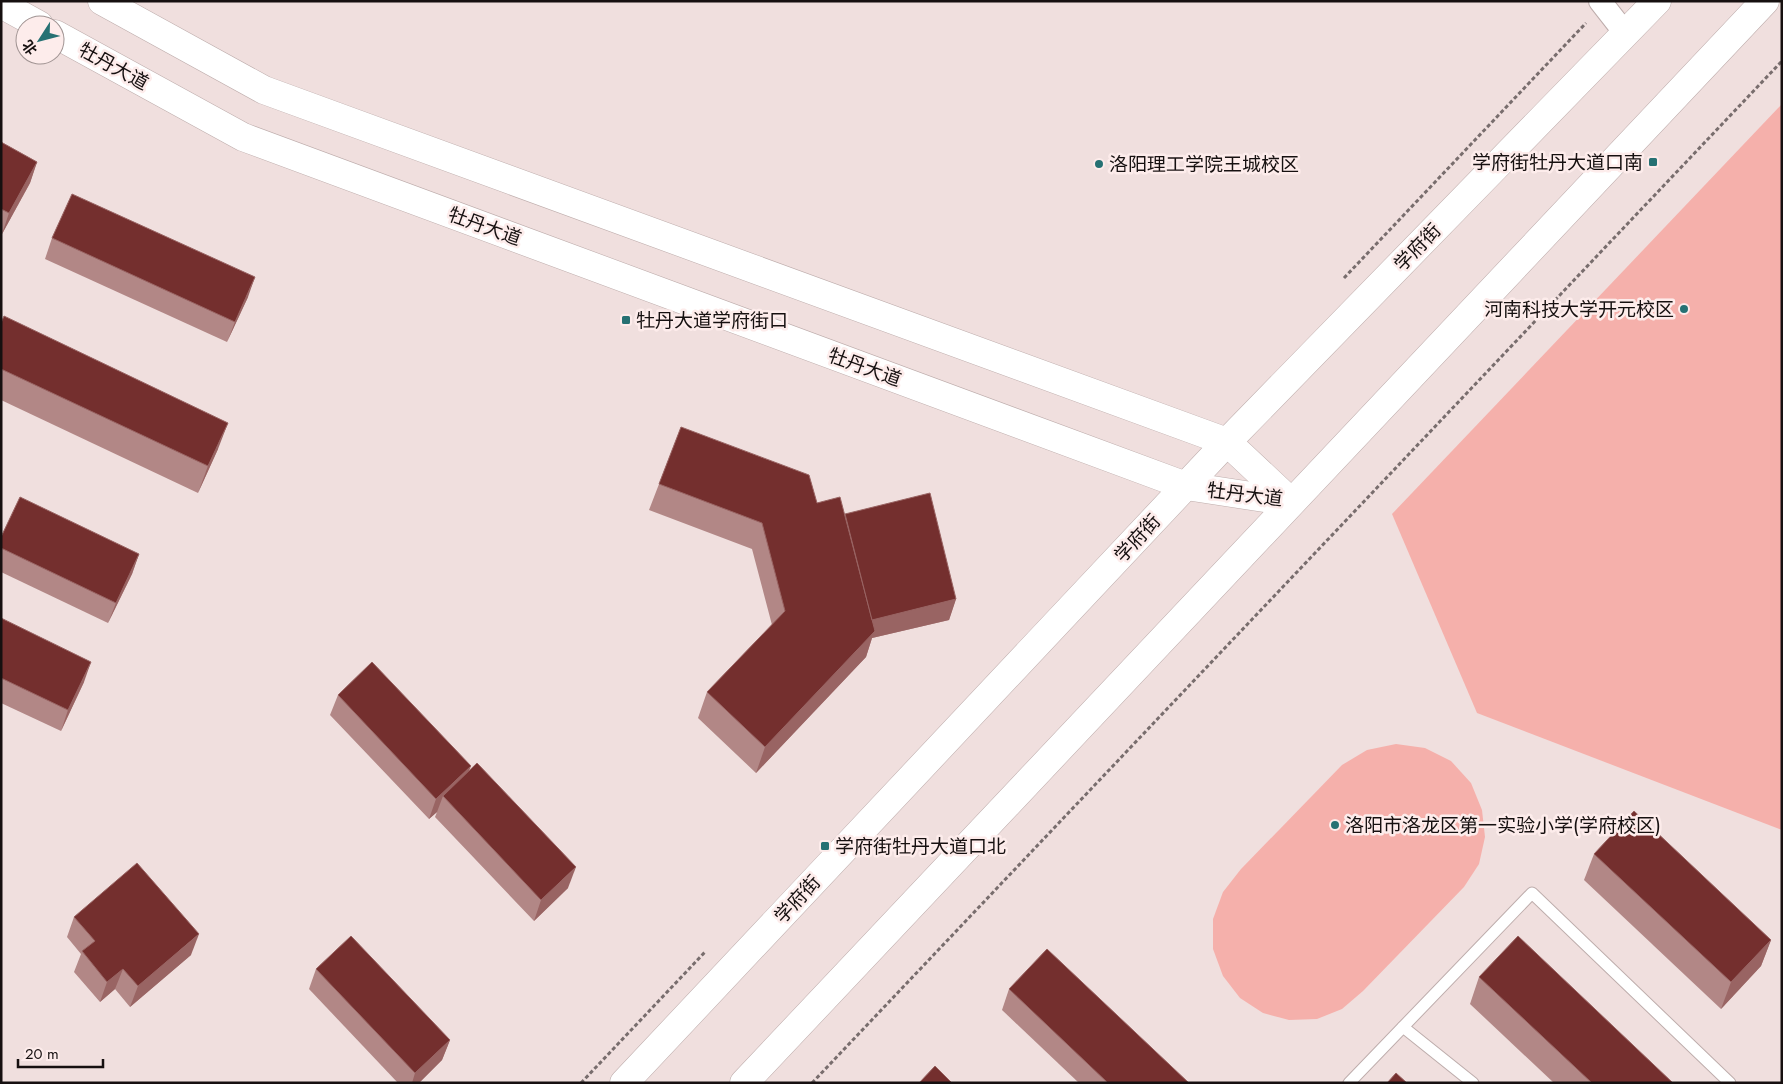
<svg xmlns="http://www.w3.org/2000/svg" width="1783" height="1084" viewBox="0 0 1783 1084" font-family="Jost,'Noto Sans SC',sans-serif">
<rect width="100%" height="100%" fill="#f0dfde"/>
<g fill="#f5b0ab">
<path d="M1782,104V830L1477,713L1392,514Z"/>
<path d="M1396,744L1425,748L1451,761L1471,783L1482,810L1485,837L1479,864L1464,887L1363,991L1342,1009L1317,1019L1289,1020L1263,1013L1240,998L1223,976L1213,949V919L1223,892L1241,869L1342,765L1367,750Z"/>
</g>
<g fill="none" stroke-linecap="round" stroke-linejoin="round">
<g stroke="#beadac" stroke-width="13">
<g id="service">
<path d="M1403,1027L1473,1083"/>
<path d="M1349,1083L1532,893L1730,1083"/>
</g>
</g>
<g stroke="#beadac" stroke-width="24">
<path id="minor" d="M1600,1L1625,33"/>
</g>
<g stroke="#beadac" stroke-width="29">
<g id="secondary">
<path d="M102,1L264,90L1227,442L1291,502"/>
<path d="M1,4L39,25"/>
<path d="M55,34L243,137L1186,486L1291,502"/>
<path d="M624,1083L1227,442L1657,1"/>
<path d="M744,1083L1765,1"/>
</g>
</g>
<g stroke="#786d6d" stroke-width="3" stroke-dasharray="4 2.5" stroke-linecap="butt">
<path d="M1344,278L1586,23"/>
<path d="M581,1083L705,952"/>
<path d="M812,1083L1782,61"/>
</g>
<use href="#service" stroke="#fff" stroke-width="11"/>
<use href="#minor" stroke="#fff" stroke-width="22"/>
<use href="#secondary" stroke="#fff" stroke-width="28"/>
</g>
<g fill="#b28786">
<path d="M1,142L37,162L30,183L2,234Z"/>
<path d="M52,238L248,297L227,342L45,259Z"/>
<path d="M1,323L218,449L198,493L1,400Z"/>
<path d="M681,427L817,503L845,514L956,599L949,620L872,638L866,657L756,773L698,718L707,692L772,625L752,549L649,510Z"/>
<path d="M1,537L139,554L132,574L108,623L1,572Z"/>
<path d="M1,618L84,682L61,731L1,703Z"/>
<path d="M338,695L469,771L568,888L534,921L435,817L437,812L429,819L330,715Z"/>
<path d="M1594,854L1771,940L1761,966L1721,1009L1584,880Z"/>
<path d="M74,917L191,955L130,1007L115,989L100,1002L74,972L81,954L67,937Z"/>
<path d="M316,969L450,1040L442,1060L419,1083H398L309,989Z"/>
<path d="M1479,977L1673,1083H1554L1470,1004Z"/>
<path d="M1009,989L1189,1083H1079L1002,1010Z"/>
</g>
<g fill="#996463">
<path d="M37,162L30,183L2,234L9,213Z"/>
<path d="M255,277L248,297L227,342L235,322Z"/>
<path d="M228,423L218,449L198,493L208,466Z"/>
<path d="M139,554L132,574L108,623L116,603Z"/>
<path d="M956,599L949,620L872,638L866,657L756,773L765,747L869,620Z"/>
<path d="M91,662L84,682L61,731L68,710Z"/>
<path d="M471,766L463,786L443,796L437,812L429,819L436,799Z"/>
<path d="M576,867L568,888L534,921L541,900Z"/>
<path d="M199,934L191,955L130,1007L138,986Z"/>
<path d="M1771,940L1761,966L1721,1009L1731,982Z"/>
<path d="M123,969L115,989L100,1002L107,982Z"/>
<path d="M450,1040L442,1060L419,1083H412L415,1073Z"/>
</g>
<g fill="#742f2e" stroke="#996463">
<path d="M1,142L37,162L9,213L1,209Z"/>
<path d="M72,194L255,277L235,322L52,238Z"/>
<path d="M4,316L228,423L208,466L1,369V323Z"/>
<path d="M681,427L809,475L817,503L840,497L875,631L765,747L707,692L785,611L762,523L659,484Z"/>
<path d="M930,493L956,599L872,620L845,514Z"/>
<path d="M20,497L139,554L116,603L1,548V537Z"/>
<path d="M1,618L91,662L68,710L1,678Z"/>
<path d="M372,662L471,766L436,799L338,695Z"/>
<path d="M477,763L576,867L541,900L443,796Z"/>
<path d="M1634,811L1771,940L1731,982L1594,854Z"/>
<path d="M137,863L199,934L138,986L123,969L107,982L82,951L95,941L74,917Z"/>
<path d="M351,936L450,1040L415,1073L316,969Z"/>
<path d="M1518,936L1673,1083H1592L1479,977Z"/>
<path d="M1047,949L1189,1083H1108L1009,989Z"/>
<path d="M935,1066L952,1083H919Z"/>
<path d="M1396,1073L1407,1083H1387Z"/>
</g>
<g fill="#267173" stroke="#fdeceb" stroke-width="2">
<rect x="1648" y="157" width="10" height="10" rx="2.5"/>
<circle cx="1099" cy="164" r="5"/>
<circle cx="1684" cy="309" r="5"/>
<rect x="621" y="315" width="10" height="10" rx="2.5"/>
<circle cx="1335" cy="825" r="5"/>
<rect x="820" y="841" width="10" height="10" rx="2.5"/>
</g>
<g text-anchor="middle" stroke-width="5" stroke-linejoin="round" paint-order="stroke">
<g font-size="19" fill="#161010" stroke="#fdeceb">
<text transform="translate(114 66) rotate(29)" y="7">牡丹大道</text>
<text transform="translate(485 226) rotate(20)" y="7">牡丹大道</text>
<text transform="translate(1417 247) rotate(-46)" y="7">学府街</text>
<text transform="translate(865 367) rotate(20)" y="7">牡丹大道</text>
<text transform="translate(1245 494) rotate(7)" y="7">牡丹大道</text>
<text transform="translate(1137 538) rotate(-47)" y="7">学府街</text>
<text transform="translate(797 899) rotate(-47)" y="7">学府街</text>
</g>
<g font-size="19" fill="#161010" stroke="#fdeceb" text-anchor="start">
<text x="1643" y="169" text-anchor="end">学府街牡丹大道口南</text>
<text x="1109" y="171">洛阳理工学院王城校区</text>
<text x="1674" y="316" text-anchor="end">河南科技大学开元校区</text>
<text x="636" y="327">牡丹大道学府街口</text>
<text x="1345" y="832">洛阳市洛龙区第一实验小学(学府校区)</text>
<text x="835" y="853">学府街牡丹大道口北</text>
</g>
</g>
<rect width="1783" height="1084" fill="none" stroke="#161010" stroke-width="5"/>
<g transform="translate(40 40) rotate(234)"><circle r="24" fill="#fdeceb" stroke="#a19493"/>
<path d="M0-4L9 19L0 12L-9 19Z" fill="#267173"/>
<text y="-8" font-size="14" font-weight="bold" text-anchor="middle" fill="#161010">北</text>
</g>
<path d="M18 1059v8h85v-8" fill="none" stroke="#161010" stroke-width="2.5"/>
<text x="25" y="1059" font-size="15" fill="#161010" stroke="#fdeceb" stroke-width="4" paint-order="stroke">20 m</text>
</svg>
